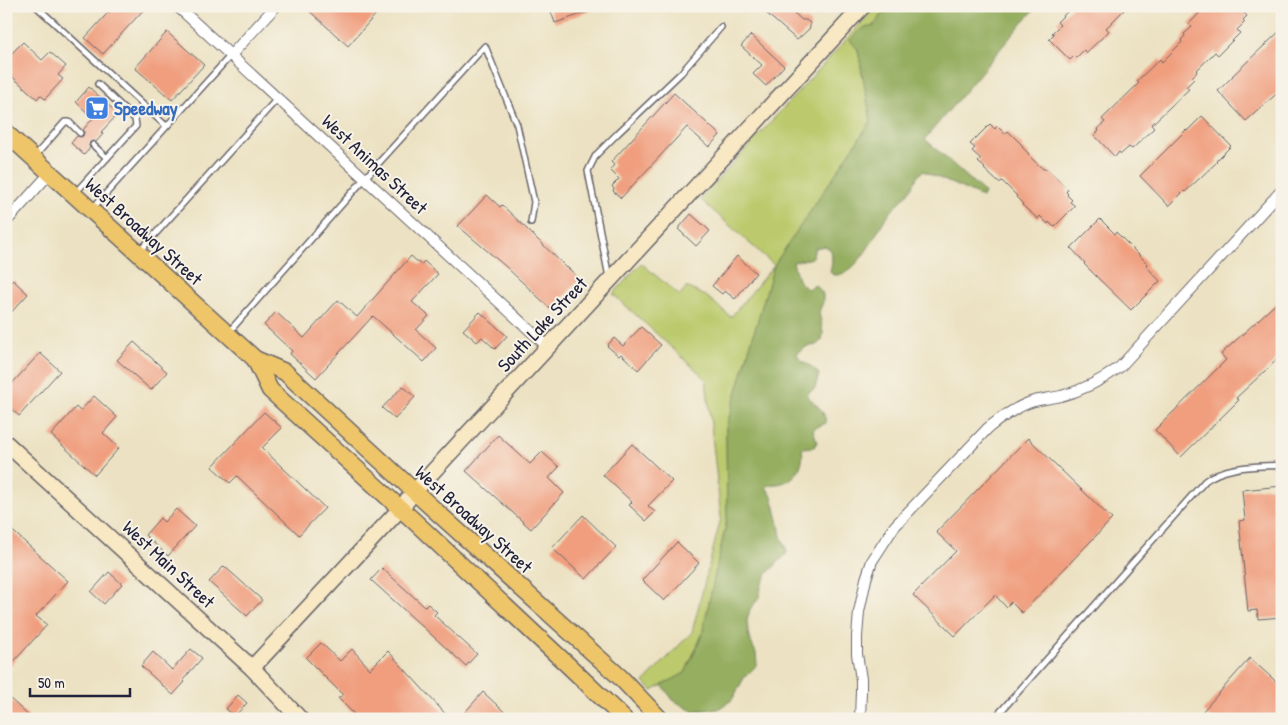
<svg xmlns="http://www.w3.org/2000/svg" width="1288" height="725" viewBox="0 0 1288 725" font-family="'Patrick Hand',sans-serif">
<rect width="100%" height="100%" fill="#f7f3e8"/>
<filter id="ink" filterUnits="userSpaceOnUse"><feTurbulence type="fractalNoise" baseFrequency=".02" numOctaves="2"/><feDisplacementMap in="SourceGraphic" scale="10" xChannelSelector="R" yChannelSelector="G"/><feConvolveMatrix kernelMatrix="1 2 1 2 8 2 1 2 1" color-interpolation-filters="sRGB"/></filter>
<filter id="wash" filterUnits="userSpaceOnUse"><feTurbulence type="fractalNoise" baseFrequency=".0096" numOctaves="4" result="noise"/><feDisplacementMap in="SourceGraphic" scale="20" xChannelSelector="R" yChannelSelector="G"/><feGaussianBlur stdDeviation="1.12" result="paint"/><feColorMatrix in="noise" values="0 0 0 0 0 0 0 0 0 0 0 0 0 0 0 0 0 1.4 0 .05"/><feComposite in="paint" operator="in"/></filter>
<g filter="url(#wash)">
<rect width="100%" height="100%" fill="#ece2c3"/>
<path fill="#bcca6d" stroke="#6f7654" d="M877,6H890C877,18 867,36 858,50L871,121L774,266L726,428L727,519L702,635L685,673L652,691L644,682L692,632L721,518L706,379L613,294L641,263L680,296L686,287L706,296L731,317L774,265L700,199Z"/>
<path fill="#95ae60" stroke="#5c684e" d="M890,6H1038L1022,23L925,139L984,192L982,197L923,171C917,174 913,187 908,193C901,202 892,209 885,219C874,236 857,277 833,275L830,272L832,261L831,250L825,246L815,248L812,258L793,262L798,280L807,289L816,285L823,294V302L819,312L823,333L822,340L816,345L806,347L797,353C799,360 802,361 809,365C813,367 816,371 819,374L815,388L808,393L807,395C816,406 824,408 826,423L813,429L817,442L814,447L802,448C805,462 797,480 782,483C776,485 772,483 766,487L772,496L779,524L781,537L785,545L787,553L767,574L761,586L760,597L750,609L747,621L749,638L756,653L757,665L744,678L732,700L718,709L692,711L673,700L662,685L685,673L702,635L727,519L726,428L774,265L871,121L858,50L850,40C857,32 862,26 873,27C879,19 882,13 890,6Z"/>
<g id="blocks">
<g fill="#f09e7e">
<path d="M114,6H147L103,54L85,38Z"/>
<path d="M304,6H383L348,46Z"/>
<path d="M549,6H599V8L555,23Z"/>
<path d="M758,6H786L802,20H806L810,23V28L797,40Z"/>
<path d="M1073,6H1128L1106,28L1109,31L1086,53L1084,50L1076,58L1074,56L1070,60L1049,39L1054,34L1052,33L1060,25L1057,22Z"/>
<path d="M1206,6H1238L1247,16L1243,20L1245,22L1237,30L1240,33L1218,55L1215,52L1196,71L1197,72L1192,77L1194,79L1186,87L1189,89L1151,125L1154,128L1132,149L1129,147L1121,154L1119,152L1115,157L1094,135L1099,131L1097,129L1105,122L1102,119L1139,83L1137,81L1160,59L1162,62L1182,42L1181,40L1185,36L1184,34L1192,27L1189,24Z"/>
<path d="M1282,29V89L1246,121L1218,91L1233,76H1232Z"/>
<path d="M167,32L204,65L172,100L135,68Z"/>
<path d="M751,35L784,66L766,86L753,74L762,65L741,46Z"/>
<path d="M23,42L42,60L50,52L66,66L58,75L63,79L45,99L40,95L37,99L6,71V59Z"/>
<path d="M89,87L118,114L101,132L103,134L96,142L92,141L90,142L89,146L90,148L84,155L71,143L77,136L81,137L83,136L84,132L83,130L93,118L76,102Z"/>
<path d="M674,93L720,135L709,147L687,127L621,198L613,191L614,189L612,186L619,179L610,170L614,165L611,162Z"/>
<path d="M1202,116L1231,146L1216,161L1217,162L1185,192L1184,191L1169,206L1140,176L1186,130L1187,131Z"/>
<path d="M990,124L995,129L997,126L1005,134L1008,131L1023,146L1022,147L1029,154L1028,155L1043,169H1047L1068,189L1066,192L1068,194L1067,195L1072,200L1070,202L1075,206L1054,227L1049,222L1048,224L1040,216L1038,219L1022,205L1023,204L1016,197L1017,196L1002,181L999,183L984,169L985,168L978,162L981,159L972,151L975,148L970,144Z"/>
<path d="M487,195L500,207L502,205L567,268V267L580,279L552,310L505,266L458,226Z"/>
<path d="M691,214L710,231L696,246L678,229Z"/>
<path d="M1100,219L1115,234L1116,232L1148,264L1146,266L1160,281L1131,310L1099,279L1084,264L1085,263L1071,248Z"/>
<path d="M411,256L421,265L424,261L438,274L412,302L429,316L416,330L436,348L424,362L373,316L316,378L290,354L292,351L264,325L276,312L304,338L338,300L357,317Z"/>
<path d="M737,256L756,273L735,299L725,291L722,294L712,286Z"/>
<path d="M13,280L28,294L6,318V287Z"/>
<path d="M1282,298V355L1236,398L1239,400L1181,457L1155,430L1226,360L1221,354Z"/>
<path d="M480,312L507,336L495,349L482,337L477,342L463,330Z"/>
<path d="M641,327L661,345L638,370L621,354L619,356L607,346L614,338L623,346Z"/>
<path d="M134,342L167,372L151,390L117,360Z"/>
<path d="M40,353L60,371L19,416L6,404V390Z"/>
<path d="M403,386L415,397L395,419L382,408Z"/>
<path d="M94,396L117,417L103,433L119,448L95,475L51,435L76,407L80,411Z"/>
<path d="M264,412L282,428L262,448L325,508L299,535L237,476L230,483L212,467Z"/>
<path d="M498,435L530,464L542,452L559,467L549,478L564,493L531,529L466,471Z"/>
<path d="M1028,438L1112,519L1022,613L1011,602L1006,607L995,595L955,636L913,595L956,551L936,532Z"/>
<path d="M632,444L672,481L648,506L655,512L646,521L629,505L632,502L603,475Z"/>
<path d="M1282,486V617L1258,619L1257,610L1248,611L1239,521L1245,520L1242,490Z"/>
<path d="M176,509L195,526L168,556L145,535L160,518L164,522Z"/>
<path d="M583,515L616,547L586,579L552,548Z"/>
<path d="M6,525L68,581L36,616L47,625L6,670Z"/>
<path d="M677,542L699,563L664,601L642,580Z"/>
<path d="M224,566L262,600L247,616L209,582Z"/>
<path d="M382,568L425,607L428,604L437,612L434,615L477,654L466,666L371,580Z"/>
<path d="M109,572L122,584L104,604L91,592Z"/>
<path d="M321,643L340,661L352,649L370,669L388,651L450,719H359L338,698L343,695L306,658Z"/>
<path d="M191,649L202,658L183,680L185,682L173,695L141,666L153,652L172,670Z"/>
<path d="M1250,658L1282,687V719H1211L1203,711Z"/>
<path d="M483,692L512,719H459Z"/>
<path d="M6,695L32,719H6Z"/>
<path d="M238,695L247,703L235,716L226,709Z"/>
</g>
</g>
</g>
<g filter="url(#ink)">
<use href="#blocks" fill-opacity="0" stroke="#69656b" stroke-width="1"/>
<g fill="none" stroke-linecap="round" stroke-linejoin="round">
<g stroke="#69656b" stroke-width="8">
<g id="lane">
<path d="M36,6L166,126"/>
<path d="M93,145L107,158"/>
<path d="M35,156L65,122H69L80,133"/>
<path d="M76,192L136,126L135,119L98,84"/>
<path d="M92,209L231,55"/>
<path d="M139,252L277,99"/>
<path d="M609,277L588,171L596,155L618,133L681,73L721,27"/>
<path d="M228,333L365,178L485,46L517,125L534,202L531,222"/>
<path d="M994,719L1205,481C1225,465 1257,467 1282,465"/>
</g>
</g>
<g stroke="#69656b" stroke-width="12">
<g id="street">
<path d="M177,6L548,347"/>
<path d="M231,55L276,6"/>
<path d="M6,222L50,173"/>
<path d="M860,719L861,691V679L857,654V636L859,612L866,579L872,561L894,527L988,428C1002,417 1017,406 1034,401C1043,399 1052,398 1061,396C1084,390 1101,381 1120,367L1282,190"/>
</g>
</g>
<g stroke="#69656b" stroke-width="18">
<g id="secondary">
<path d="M6,443L252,668L300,719"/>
<path d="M252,668L401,508L414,492L863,6"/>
</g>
</g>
<g stroke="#69656b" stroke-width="19">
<g id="primary">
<path d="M6,133L255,359L285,372L428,504L621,678L660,719"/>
<path d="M255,359L270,390L413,520L571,668L624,719"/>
</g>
</g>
<use href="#lane" stroke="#fff" stroke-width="5"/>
<use href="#street" stroke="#fff" stroke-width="10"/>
<use href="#secondary" stroke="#f8e8c3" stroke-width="15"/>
<use href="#primary" stroke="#eec569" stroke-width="16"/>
</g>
</g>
<defs>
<g id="supermarket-square" transform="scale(1.25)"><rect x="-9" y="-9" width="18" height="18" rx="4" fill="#3f7fe0" stroke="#f7f3e8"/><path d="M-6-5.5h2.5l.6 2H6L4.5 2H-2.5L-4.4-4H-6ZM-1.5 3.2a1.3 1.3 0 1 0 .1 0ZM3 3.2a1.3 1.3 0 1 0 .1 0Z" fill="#fff"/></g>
</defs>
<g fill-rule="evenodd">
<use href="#supermarket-square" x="97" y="108"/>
</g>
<g text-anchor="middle" stroke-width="4" stroke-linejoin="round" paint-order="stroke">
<g font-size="19" font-weight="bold" fill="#366cbe" stroke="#f7f3e8" text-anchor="start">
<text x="114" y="115">Speedway</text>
</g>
<g font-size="19" fill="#22223b" stroke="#f7f3e8">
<text transform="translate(375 164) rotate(43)" y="7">West Animas Street</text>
<text transform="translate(144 231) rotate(42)" y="7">West Broadway Street</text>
<text transform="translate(542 324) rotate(-47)" y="7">South Lake Street</text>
<text transform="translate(474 519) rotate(42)" y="7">West Broadway Street</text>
<text transform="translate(169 564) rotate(43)" y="7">West Main Street</text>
</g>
</g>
<rect width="1288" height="725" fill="none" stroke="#f7f3e8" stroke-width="25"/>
<path d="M30 688v8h100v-8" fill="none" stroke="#22223b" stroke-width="2.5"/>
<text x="38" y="688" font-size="15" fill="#22223b" stroke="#f7f3e8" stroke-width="4" paint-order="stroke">50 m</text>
</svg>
